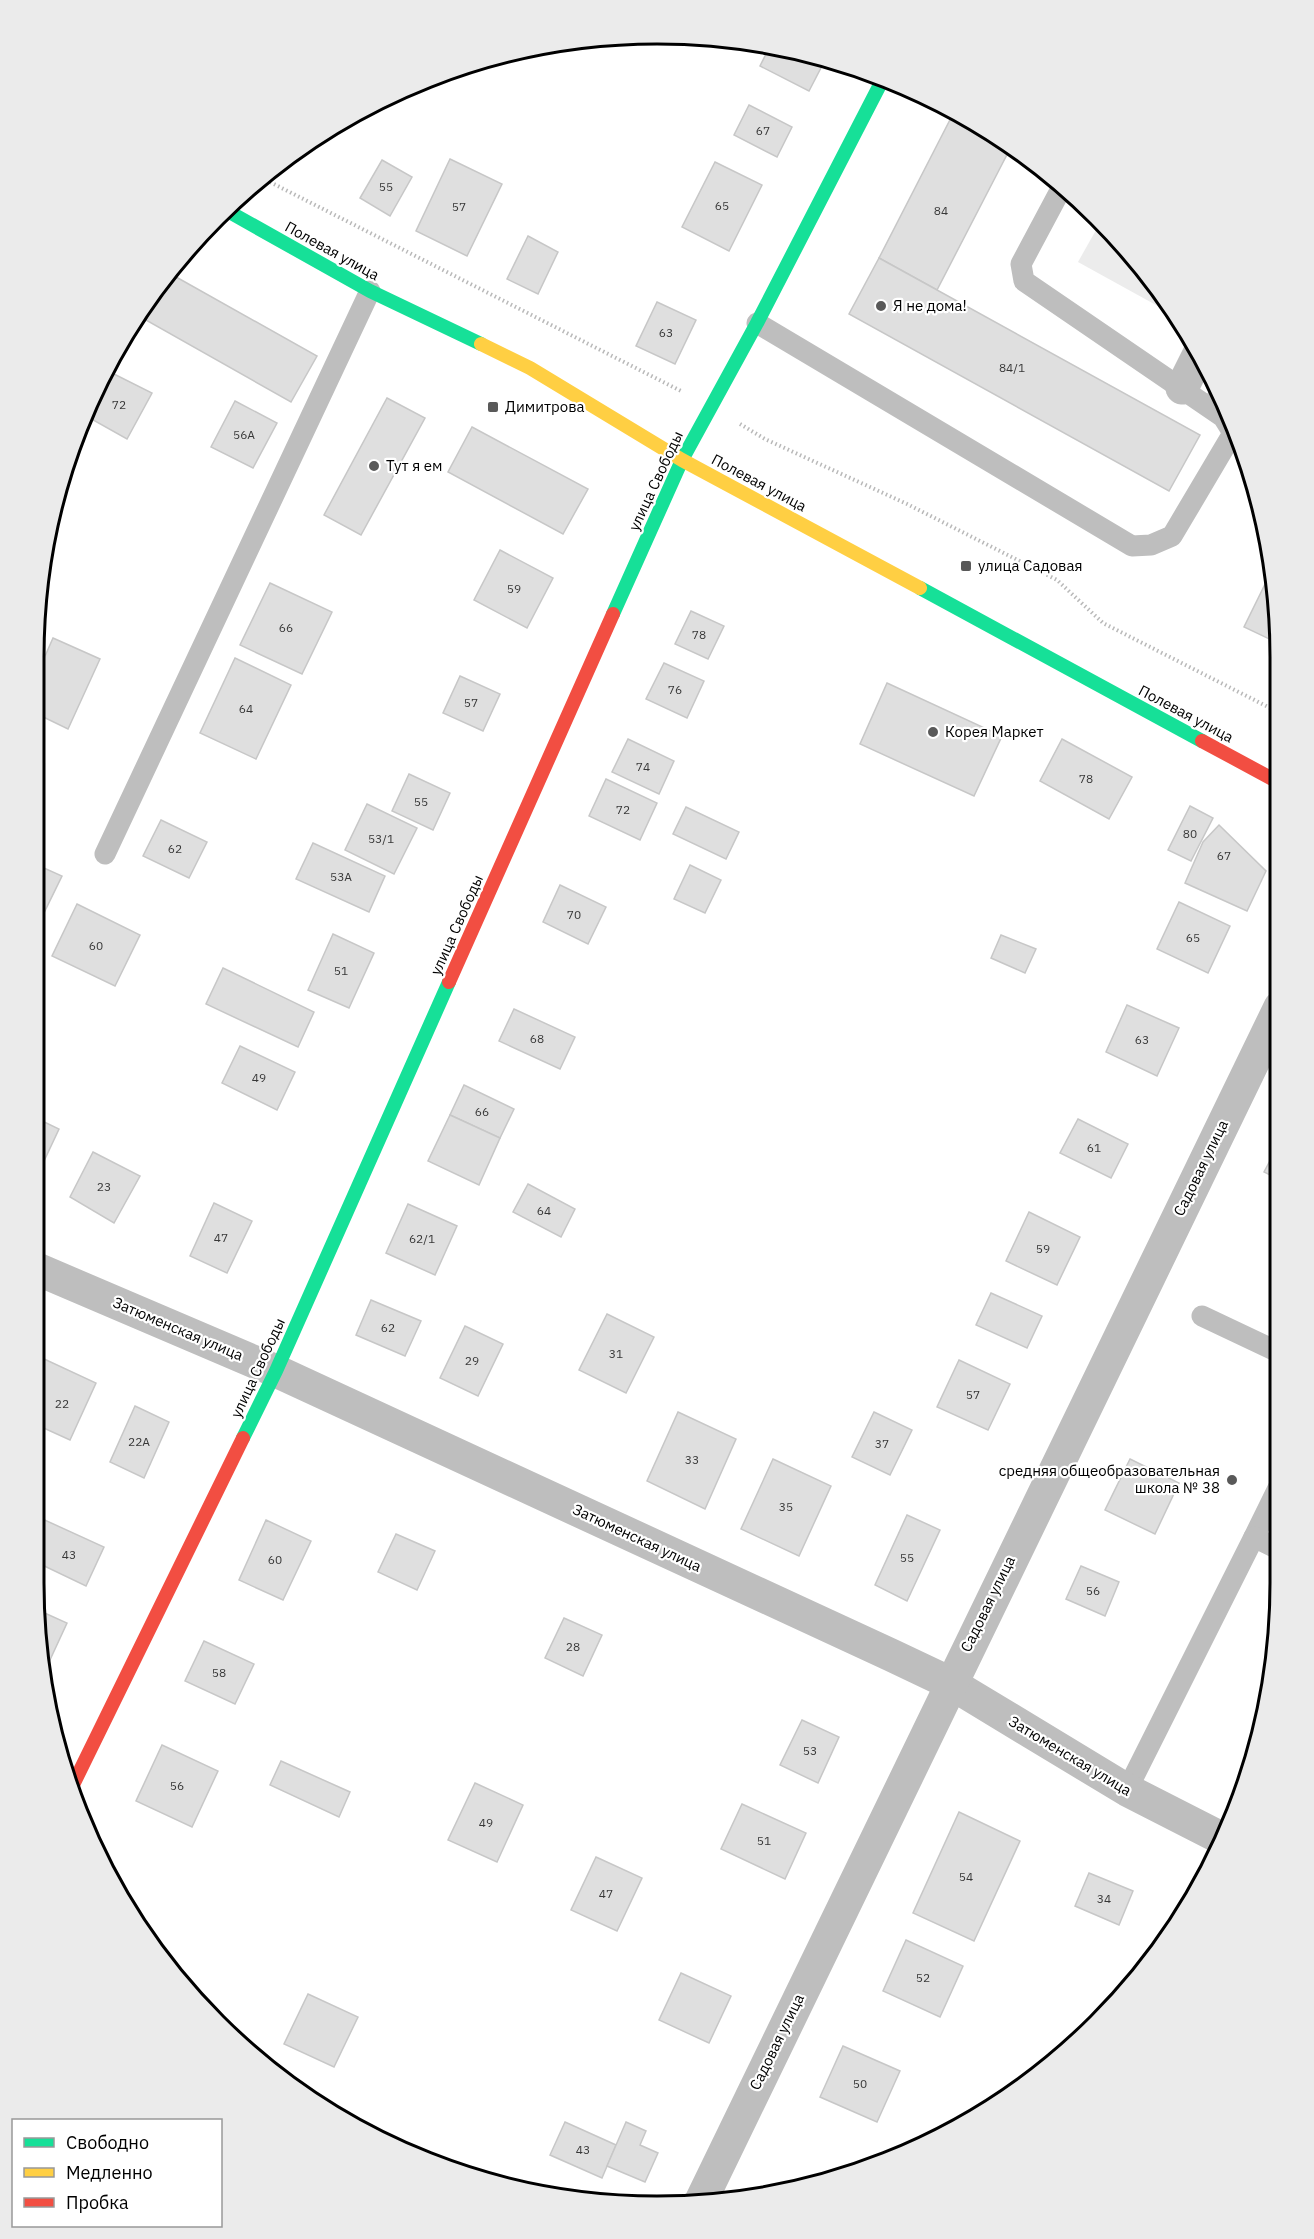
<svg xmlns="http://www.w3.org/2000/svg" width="1314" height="2239" viewBox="0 0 1314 2239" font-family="'IBM Plex Sans',sans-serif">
<rect width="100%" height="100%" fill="#fff"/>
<path fill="#ececec" d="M1100,223L1126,245L1168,304L1165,310L1078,262Z"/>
<g fill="#dfdfdf" stroke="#c7c7c7" stroke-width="1.5">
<path d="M771,44L806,53L824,62L809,91L760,66Z"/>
<path d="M749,105L792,127L777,157L734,135Z"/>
<path d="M954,112L1004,138L1012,145L937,290L879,258Z"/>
<path d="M450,159L502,184L467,256L416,231Z"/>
<path d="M382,160L412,177L390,216L360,198Z"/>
<path d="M715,162L762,185L729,251L682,227Z"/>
<path d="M528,236L558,252L538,294L507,279Z"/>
<path d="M879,258L1200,435L1169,491L849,314Z"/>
<path d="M169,273L317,356L291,402L137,315L144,303Z"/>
<path d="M657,302L696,320L675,364L636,346Z"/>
<path d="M108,371L152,393L127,439L86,416Z"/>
<path d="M1214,384L1221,401L1208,394Z"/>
<path d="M387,398L425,418L361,535L324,515Z"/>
<path d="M235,401L277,423L253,468L211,447Z"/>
<path d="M472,427L588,489L563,534L448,472Z"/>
<path d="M500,550L553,578L527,628L474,600Z"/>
<path d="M1271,572L1280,616V644L1244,627Z"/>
<path d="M270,583L332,612L302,674L240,645Z"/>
<path d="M691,611L724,626L708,659L675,644Z"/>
<path d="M53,638L100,659L68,729L35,713V679Z"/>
<path d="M235,658L291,685L256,759L200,733Z"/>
<path d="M664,663L704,681L687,718L646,699Z"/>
<path d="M460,676L500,694L483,731L443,713Z"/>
<path d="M887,683L1002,736L974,796L860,744Z"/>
<path d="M628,739L674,761L659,794L612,772Z"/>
<path d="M1062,739L1132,777L1109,819L1040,781Z"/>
<path d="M35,771L42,775L35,791Z"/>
<path d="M409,774L450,793L433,830L392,811Z"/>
<path d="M606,779L657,803L640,840L589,816Z"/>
<path d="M367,804L417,828L394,874L345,850Z"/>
<path d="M1190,806L1213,818L1191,861L1168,850Z"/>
<path d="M686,807L739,832L726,859L673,834Z"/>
<path d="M161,820L207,842L189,878L143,856Z"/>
<path d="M1219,825L1266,871L1247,911L1185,883L1203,842Z"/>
<path d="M313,843L385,876L369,912L296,879Z"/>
<path d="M35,864L62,876L39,923L36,922Z"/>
<path d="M690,865L721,880L705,913L674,899Z"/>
<path d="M560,885L606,907L588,944L543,922Z"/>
<path d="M1179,902L1230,926L1208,973L1157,949Z"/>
<path d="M77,904L140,935L115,986L52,956Z"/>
<path d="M333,934L374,953L349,1008L308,990Z"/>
<path d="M1001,935L1036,949L1025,973L991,958Z"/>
<path d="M223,968L314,1012L298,1047L206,1004Z"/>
<path d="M1127,1005L1179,1028L1157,1076L1106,1052Z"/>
<path d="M514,1009L575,1037L560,1069L499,1041Z"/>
<path d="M240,1046L295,1072L277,1110L222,1083Z"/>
<path d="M464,1085L514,1109L500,1138L450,1115Z"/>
<path d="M450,1115L500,1138L479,1185L428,1161Z"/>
<path d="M36,1118L59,1129L37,1176Z"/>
<path d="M1078,1119L1128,1144L1111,1178L1060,1153Z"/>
<path d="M1280,1142V1180L1264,1172Z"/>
<path d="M93,1152L140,1176L114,1223L70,1197Z"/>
<path d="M528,1184L575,1209L561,1237L513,1212Z"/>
<path d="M214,1203L252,1221L227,1273L190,1256Z"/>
<path d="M408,1204L457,1226L435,1275L386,1253Z"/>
<path d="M1029,1212L1080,1237L1057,1285L1006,1261Z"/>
<path d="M991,1293L1042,1316L1027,1348L976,1325Z"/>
<path d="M371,1300L421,1321L405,1356L356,1335Z"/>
<path d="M607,1314L654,1337L626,1393L579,1370Z"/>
<path d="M465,1326L503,1344L478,1396L440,1378Z"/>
<path d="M42,1358L96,1383L70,1440L37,1425V1368Z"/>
<path d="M959,1360L1010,1384L988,1430L937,1407Z"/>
<path d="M135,1406L169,1422L144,1478L110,1462Z"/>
<path d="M678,1412L736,1439L705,1509L647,1481Z"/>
<path d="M874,1412L912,1430L890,1475L852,1457Z"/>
<path d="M773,1459L831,1486L799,1556L741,1529Z"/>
<path d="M1130,1459L1179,1483L1155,1534L1105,1510Z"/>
<path d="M907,1515L940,1530L907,1601L875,1585Z"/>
<path d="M38,1517L104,1547L86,1586L38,1563Z"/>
<path d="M266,1520L311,1541L283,1600L239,1580Z"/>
<path d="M396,1534L435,1551L417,1590L378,1572Z"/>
<path d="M1081,1566L1119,1582L1105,1616L1066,1599Z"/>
<path d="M38,1610L67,1623L43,1675L41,1674L38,1664Z"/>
<path d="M564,1618L602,1635L583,1676L545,1658Z"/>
<path d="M204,1641L254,1664L235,1704L185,1681Z"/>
<path d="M802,1720L839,1737L818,1783L780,1765Z"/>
<path d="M162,1745L218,1771L192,1827L136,1801Z"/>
<path d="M281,1761L350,1792L339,1817L270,1785Z"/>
<path d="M475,1783L523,1805L497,1862L448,1840Z"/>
<path d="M742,1804L806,1833L785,1879L721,1849Z"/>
<path d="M959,1812L1020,1841L974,1941L913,1913Z"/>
<path d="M596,1857L642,1878L617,1931L571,1910Z"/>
<path d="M1089,1873L1133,1891L1119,1925L1075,1906Z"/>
<path d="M1176,1911L1183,1914L1176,1929L1159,1950Z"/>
<path d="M906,1940L963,1966L940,2017L883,1991Z"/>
<path d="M681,1973L731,1996L709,2043L659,2020Z"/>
<path d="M308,1994L358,2017L334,2067L284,2044Z"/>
<path d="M843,2046L900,2071L877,2122L820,2097Z"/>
<path d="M565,2122L616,2145L602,2178L550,2155Z"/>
<path d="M626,2122L646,2131L640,2145L658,2153L645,2182L607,2166Z"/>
<path d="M385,2140L423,2157V2159L383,2143Z"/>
<path d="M901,2148L908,2152L897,2156Z"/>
</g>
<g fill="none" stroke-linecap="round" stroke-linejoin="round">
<g stroke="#b9b9b9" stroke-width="4" stroke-dasharray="1.5 3" stroke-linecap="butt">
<path d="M262,178L681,391"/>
<path d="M740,424L765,439L907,504L1057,580L1103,623L1280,713"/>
</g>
<g stroke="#bebebe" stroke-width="21">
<path d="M757,323L1132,546L1151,545L1172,536L1233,433L1223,417L1024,281L1021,264L1061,189"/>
<path d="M105,854L370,291"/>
<path d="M1202,1316L1280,1353"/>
<path d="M1280,1484L1254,1537L1280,1550"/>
<path d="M1127,1790L1254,1537"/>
</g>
<g stroke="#bebebe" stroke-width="33">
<path d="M1182,388L1200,352"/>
<path d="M37,1269L276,1371L891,1655L950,1683L1127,1790L1221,1838"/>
<path d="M700,2203L1280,1007"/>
</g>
<g stroke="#16e098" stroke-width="14">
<path d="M224,209L370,291L481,344"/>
<path d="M920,588L1202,741"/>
<path d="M613,614L682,460L757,323L884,77"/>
<path d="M243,1438L276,1371L449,982"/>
</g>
<path stroke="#ffcf43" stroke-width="14" d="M481,344L530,368L682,460L920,588"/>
<g stroke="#f24e42" stroke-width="14">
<path d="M1202,741L1280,783"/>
<path d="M449,982L613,614"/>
<path d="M70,1791L243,1438"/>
</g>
</g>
<g fill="#595959" stroke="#fff" stroke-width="2">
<circle cx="881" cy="306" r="6"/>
<rect x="487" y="401" width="12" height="12" rx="3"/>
<circle cx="374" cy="466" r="6"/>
<rect x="960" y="560" width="12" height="12" rx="3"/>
<circle cx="933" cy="732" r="6"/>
<circle cx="1232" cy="1480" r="6"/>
</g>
<g text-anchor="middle" stroke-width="4.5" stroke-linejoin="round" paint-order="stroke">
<g font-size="12" fill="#383838">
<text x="763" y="135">67</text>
<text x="386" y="191">55</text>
<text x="722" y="210">65</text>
<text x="459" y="211">57</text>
<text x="941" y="215">84</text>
<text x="666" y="337">63</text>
<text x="1012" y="372">84/1</text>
<text x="119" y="409">72</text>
<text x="244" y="439">56А</text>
<text x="514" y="593">59</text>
<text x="286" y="632">66</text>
<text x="699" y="639">78</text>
<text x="675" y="694">76</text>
<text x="471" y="707">57</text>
<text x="246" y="713">64</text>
<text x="643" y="771">74</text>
<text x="1086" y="783">78</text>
<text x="421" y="806">55</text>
<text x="623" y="814">72</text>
<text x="1190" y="838">80</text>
<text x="381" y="843">53/1</text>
<text x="175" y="853">62</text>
<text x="1224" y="860">67</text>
<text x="341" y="881">53А</text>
<text x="574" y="919">70</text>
<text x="1193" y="942">65</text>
<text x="96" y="950">60</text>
<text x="341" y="975">51</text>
<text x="537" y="1043">68</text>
<text x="1142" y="1044">63</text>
<text x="259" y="1082">49</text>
<text x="482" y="1116">66</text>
<text x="1094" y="1152">61</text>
<text x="104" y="1191">23</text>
<text x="544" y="1215">64</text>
<text x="221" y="1242">47</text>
<text x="422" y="1243">62/1</text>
<text x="1043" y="1253">59</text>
<text x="388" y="1332">62</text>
<text x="616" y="1358">31</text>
<text x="472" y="1365">29</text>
<text x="973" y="1399">57</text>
<text x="62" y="1408">22</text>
<text x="139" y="1446">22А</text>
<text x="882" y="1448">37</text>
<text x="692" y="1464">33</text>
<text x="786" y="1511">35</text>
<text x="69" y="1559">43</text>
<text x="907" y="1562">55</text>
<text x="275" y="1564">60</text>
<text x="1093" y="1595">56</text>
<text x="573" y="1651">28</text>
<text x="219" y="1677">58</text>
<text x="810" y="1755">53</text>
<text x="177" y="1790">56</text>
<text x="486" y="1827">49</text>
<text x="764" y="1845">51</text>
<text x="966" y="1881">54</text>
<text x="606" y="1898">47</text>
<text x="1104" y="1903">34</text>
<text x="923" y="1982">52</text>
<text x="860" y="2088">50</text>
<text x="583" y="2154">43</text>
</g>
<g font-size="15" fill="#000" stroke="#fff">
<text transform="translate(332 251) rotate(29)" y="5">Полевая улица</text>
<text transform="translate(656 481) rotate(-65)" y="5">улица Свободы</text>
<text transform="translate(759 483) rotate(28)" y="5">Полевая улица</text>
<text transform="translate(1186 714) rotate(28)" y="5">Полевая улица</text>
<text transform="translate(457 925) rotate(-66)" y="5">улица Свободы</text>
<text transform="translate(1201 1168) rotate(-64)" y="5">Садовая улица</text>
<text transform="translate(178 1329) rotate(23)" y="5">Затюменская улица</text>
<text transform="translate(258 1368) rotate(-65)" y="5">улица Свободы</text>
<text transform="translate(637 1538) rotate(25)" y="5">Затюменская улица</text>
<text transform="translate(988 1604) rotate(-64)" y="5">Садовая улица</text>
<text transform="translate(1070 1756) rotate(31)" y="5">Затюменская улица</text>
<text transform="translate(777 2042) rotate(-64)" y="5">Садовая улица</text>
</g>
<g font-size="15" fill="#000" stroke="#fff" text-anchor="start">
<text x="893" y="311">Я не дома!</text>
<text x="505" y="412">Димитрова</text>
<text x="386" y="471">Тут я ем</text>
<text x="978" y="571">улица Садовая</text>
<text x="945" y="737">Корея Маркет</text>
<text x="1220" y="1476" text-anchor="end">средняя общеобразовательная<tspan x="1220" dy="17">школа № 38</tspan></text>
</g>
</g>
<path d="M0 0H1314V2239H0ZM657 44H657A613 613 0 0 1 1270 657V1583A613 613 0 0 1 657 2196H657A613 613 0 0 1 44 1583V657A613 613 0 0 1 657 44Z" fill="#ebebeb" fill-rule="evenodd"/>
<path fill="none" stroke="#000" stroke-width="3" d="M657 44H657A613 613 0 0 1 1270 657V1583A613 613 0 0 1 657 2196H657A613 613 0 0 1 44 1583V657A613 613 0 0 1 657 44Z"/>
<rect x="12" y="2119" width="210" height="108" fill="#ffffff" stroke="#999999" stroke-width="1.5"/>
<rect x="24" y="2138" width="30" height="9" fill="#16e098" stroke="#999999" stroke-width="1.5"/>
<text x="66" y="2149" font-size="18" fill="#000000">Свободно</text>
<rect x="24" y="2168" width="30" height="9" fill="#ffcf43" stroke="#999999" stroke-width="1.5"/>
<text x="66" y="2179" font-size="18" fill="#000000">Медленно</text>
<rect x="24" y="2198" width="30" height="9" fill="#f24e42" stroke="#999999" stroke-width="1.5"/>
<text x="66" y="2209" font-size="18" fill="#000000">Пробка</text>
</svg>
